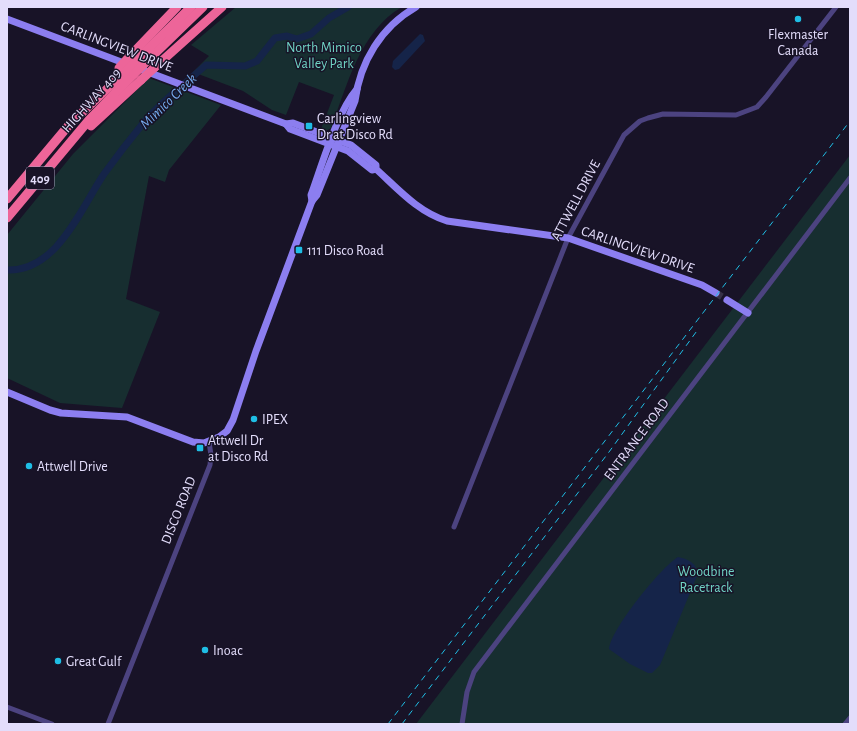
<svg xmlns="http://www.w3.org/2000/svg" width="857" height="731" viewBox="0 0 857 731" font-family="'Alegreya Sans',sans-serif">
<rect width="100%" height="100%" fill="#181327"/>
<g fill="#172e30">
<path d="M236,7H402C360,31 347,86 331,128L326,131L321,129L334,95L299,82L286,115L272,110L243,91L193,72L209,56L191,45Z"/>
<path d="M149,78L221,105L169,170L165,182L149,176L126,299L160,312L122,408L60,403L7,378V235L73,154Z"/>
<path d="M850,155V724H416Z"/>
</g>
<g fill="#152449">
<path d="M420,34L423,35L425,41L399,69L395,70L392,67L393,61Z"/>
<path d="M678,557C689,559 699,565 697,576L660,665L652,673H648L630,664L609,649C610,630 661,567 678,557Z"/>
</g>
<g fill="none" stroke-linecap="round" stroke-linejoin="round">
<path stroke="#152449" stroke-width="7" d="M7,270C57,272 81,208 104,174C117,156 131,138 145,121C160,103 188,81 206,65L245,66L257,61L275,38L287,36L297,39L311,34L329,18L348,7"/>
<path stroke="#363147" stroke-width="7" stroke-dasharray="7 3.5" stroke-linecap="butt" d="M716,293L727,300"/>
<g stroke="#4c4380" stroke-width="5">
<path d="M454,527L568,238L624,135L640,121L648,118L663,114L736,115L757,107L766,97L836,7"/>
<path d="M7,707L52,724"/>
<path d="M108,724L210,465L211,455L209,442"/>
<path d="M462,724L467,692L474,672L850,178"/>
<path d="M845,724L850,718"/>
</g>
<g stroke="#8c7ef0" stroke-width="7">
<path d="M7,19L286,124L290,129L348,151L372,170L376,169"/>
<path d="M286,124L293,123L351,145L376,165V169C398,189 418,212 447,221L568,238L702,285L716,293"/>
<path d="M312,201L311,195C322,165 337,112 357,89"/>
<path d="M727,300L748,313"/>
<path d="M7,392L50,410L61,413L127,417L193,442L204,443L219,437L227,431L233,420L256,351L312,201L317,195L355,101C360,62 381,27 416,7"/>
</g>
<g stroke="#ed6599" stroke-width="9">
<path d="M129,57L177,7"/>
<path d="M136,61L191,7"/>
<path d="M143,65L203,7"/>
<path d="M154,68L222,7"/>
<path d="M91,126L141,80"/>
<path d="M7,199L69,125L125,72"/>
<path d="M7,218L89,120L134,74"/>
</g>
<g stroke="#1fbee5" stroke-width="1" stroke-dasharray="6 5" stroke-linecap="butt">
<path d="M388,724L850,121"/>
<path d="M402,724L609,452L699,328"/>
</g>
<g stroke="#ed6599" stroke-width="9">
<path d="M119,68L129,57"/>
<path d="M125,72L136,61"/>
<path d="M134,74L143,65"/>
<path d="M141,80L154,68"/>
</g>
</g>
<g fill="#1fbee5" stroke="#181327" stroke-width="1.5">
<circle cx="798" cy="19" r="4"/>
<rect x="305" y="122" width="8" height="8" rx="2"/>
<rect x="295" y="246" width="8" height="8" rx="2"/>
<circle cx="254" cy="419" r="4"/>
<rect x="196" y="444" width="8" height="8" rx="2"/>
<circle cx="29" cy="466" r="4"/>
<circle cx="205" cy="650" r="4"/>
<circle cx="58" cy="661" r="4"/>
</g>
<g text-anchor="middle" stroke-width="3" stroke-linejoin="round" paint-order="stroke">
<rect fill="#181327" stroke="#a6a0bb" stroke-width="1" x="26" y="167" width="28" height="22" rx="3"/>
<g font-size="13" font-weight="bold" fill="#e3ddfb">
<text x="40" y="183">409</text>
</g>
<g font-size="14" fill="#e3ddfb" stroke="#181327" text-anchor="start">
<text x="798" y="39" text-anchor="middle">Flexmaster<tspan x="798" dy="16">Canada</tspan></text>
<text x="317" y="123">Carlingview<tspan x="317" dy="16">Dr at Disco Rd</tspan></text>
<text x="307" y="255">111 Disco Road</text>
<text x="262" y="424">IPEX</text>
<text x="208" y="445">Attwell Dr<tspan x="208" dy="16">at Disco Rd</tspan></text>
<text x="37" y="471">Attwell Drive</text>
<text x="213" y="655">Inoac</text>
<text x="66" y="666">Great Gulf</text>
</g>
<g font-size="14" fill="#e3ddfb" stroke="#181327">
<text transform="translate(117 46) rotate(21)" y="5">CARLINGVIEW DRIVE</text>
<text transform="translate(91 100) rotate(-48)" y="5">HIGHWAY 409</text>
<text transform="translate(575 200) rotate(-62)" y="5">ATTWELL DRIVE</text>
<text transform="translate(638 249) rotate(19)" y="5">CARLINGVIEW DRIVE</text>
<text transform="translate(636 439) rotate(-53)" y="5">ENTRANCE ROAD</text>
<text transform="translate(178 510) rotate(-68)" y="5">DISCO ROAD</text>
</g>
<g font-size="14" fill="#70d4c5" stroke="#181327">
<text x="324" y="52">North Mimico<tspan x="324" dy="16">Valley Park</tspan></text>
<text x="706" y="576">Woodbine<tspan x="706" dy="16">Racetrack</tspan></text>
</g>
<g font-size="15" font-style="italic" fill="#76abef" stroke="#181327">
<text transform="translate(168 101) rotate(-44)" y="5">Mimico Creek</text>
</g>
</g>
<rect width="857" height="731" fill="none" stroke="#e3ddfb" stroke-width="16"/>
</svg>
